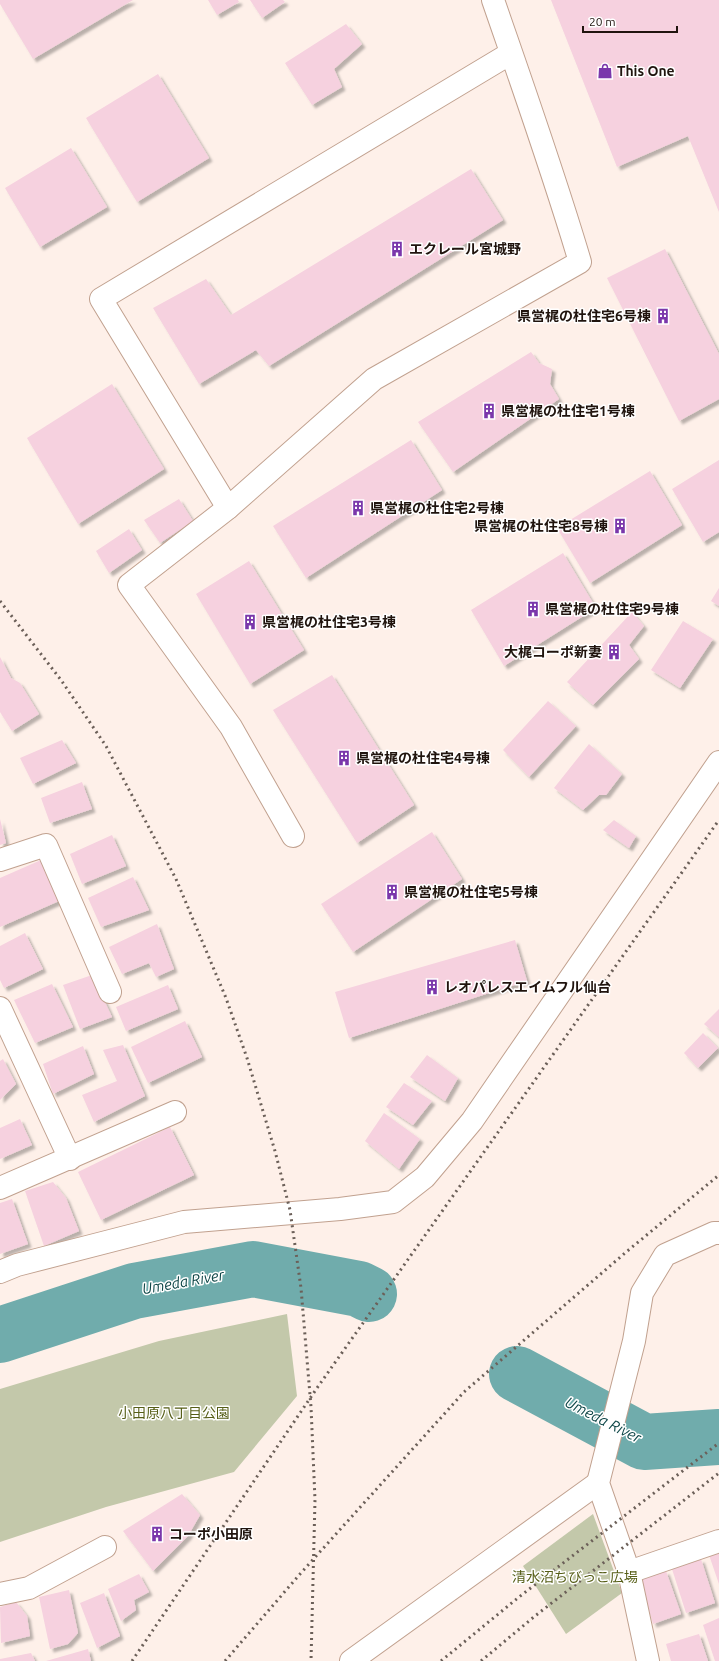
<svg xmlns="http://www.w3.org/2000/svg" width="719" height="1661" viewBox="0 0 719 1661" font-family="Ubuntu,'Noto Sans JP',sans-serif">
<defs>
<filter id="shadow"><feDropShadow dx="3.5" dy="3.5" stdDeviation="1" flood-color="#0004"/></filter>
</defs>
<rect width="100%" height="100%" fill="#fef0e9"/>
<g fill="#c3c8aa">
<path d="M287,1314L297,1396L234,1472L106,1507L0,1542V1389L159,1341Z"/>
<path d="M593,1514L622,1593L566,1634L523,1566Z"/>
</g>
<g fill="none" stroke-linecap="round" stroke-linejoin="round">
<g stroke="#70acac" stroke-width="56">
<path d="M0,1335L134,1291L253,1269L359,1289L369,1294"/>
<path d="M517,1374L644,1442L719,1437"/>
</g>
</g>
<g fill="#f6d1df" filter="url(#shadow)">
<path d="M0,0H133L33,59L0,4Z"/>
<path d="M208,0H238L239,2L217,15Z"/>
<path d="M250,0H283L285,2L262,18Z"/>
<path d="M551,0H719V212L688,136L617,167Z"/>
<path d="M346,24L362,44L334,69L342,87L312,105L285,63Z"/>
<path d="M158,74L209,158L137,202L86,118Z"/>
<path d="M71,148L107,207L40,247L5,188Z"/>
<path d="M471,169L503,220L269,366L256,350L199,384L153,308L206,279L231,315Z"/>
<path d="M665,249L719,354V399L679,421L607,278Z"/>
<path d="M531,352L539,363L552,369L550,384L559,399L453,472L418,422Z"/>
<path d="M112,384L164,469L78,524L27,438Z"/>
<path d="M411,440L442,490L306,578L273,526Z"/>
<path d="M719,460V532L703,542L672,489Z"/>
<path d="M650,471L682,525L590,583L557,528Z"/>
<path d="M179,499L193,521L160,543L144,520Z"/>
<path d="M129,529L142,550L109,573L96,551Z"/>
<path d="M563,553L596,608L504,666L471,610Z"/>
<path d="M249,561L304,650L250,684L196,594Z"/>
<path d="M719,588V606L711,601Z"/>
<path d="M632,612L644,626L629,645L639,659L593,705L567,682Z"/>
<path d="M683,621L713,639L680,688L651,670Z"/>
<path d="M0,657L11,678L20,683L39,714L12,731L0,712Z"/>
<path d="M332,675L414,805L357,843L273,710Z"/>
<path d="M548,701L576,726L529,777L503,750Z"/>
<path d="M62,740L76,763L33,784L20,758Z"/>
<path d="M589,744L622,774L606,795H599L583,810L554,788Z"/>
<path d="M82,782L92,809L50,823L41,798Z"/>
<path d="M0,819L6,843L0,845Z"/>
<path d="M614,820L636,836L629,848L603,830Z"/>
<path d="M432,832L462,879L353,952L321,904Z"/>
<path d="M112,835L126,866L82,884L70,854Z"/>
<path d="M41,860L59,901L0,927V878Z"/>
<path d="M133,877L149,910L101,927L88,898Z"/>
<path d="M157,924L174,969L156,977L149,963L122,974L109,947Z"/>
<path d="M25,933L43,969L4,988L0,980V946Z"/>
<path d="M515,940L527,981L349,1038L335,992Z"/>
<path d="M92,975L112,1017L80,1029L63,985Z"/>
<path d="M52,984L73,1027L35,1043L14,1000Z"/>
<path d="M168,985L178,1009L126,1031L116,1007Z"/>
<path d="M719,1009V1037L704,1024Z"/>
<path d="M185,1021L202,1057L148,1083L131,1047Z"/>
<path d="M703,1033L718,1048L698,1068L684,1053Z"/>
<path d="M123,1045L145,1096L94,1122L82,1095L117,1081L103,1050Z"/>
<path d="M83,1046L94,1074L53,1094L43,1064Z"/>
<path d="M427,1055L458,1078L445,1101L410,1077Z"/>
<path d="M3,1059L16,1084L0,1100V1061Z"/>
<path d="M404,1083L432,1101L413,1125L386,1107Z"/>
<path d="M384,1113L420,1139L399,1169L365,1141Z"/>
<path d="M20,1119L32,1145L0,1159V1128Z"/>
<path d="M170,1127L194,1175L101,1220L78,1172Z"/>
<path d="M53,1182L66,1198L79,1231L44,1246L25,1191Z"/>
<path d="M12,1199L28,1244L0,1254V1203Z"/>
<path d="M182,1494L200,1515L188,1536L153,1571L123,1531Z"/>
<path d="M719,1552V1584L709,1555Z"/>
<path d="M701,1559L715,1603L686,1613L672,1569Z"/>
<path d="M666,1571L681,1614L653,1624L640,1580Z"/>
<path d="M139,1574L149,1592L134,1600L136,1610L121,1621L108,1589Z"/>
<path d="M69,1590L78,1633L68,1644L50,1649L39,1597Z"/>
<path d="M104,1593L120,1636L97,1648L80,1603Z"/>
<path d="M16,1602L27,1616L30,1636L1,1643L0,1607Z"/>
<path d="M719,1618V1661H715L703,1625Z"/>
<path d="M699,1634L708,1661H671L666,1644Z"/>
<path d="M88,1649L91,1661H46Z"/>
<path d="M31,1653L35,1661H0V1659Z"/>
</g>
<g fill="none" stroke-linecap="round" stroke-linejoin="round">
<g stroke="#c1a18f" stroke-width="24">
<g id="minor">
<path d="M493,0C523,87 554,174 580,262L374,379L228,508L101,299L511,53"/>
<path d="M228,508L129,585L231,727L293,836"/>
<path d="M0,860L46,845L110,992"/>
<path d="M0,1008L70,1159"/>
<path d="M0,1188L175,1112"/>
<path d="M0,1272L17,1265L184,1222L340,1209L393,1202L425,1177L472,1121L719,762"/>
<path d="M629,1572L719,1541"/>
<path d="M0,1594L29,1588L105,1547"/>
<path d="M351,1661L598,1483"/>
<path d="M648,1661L629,1572L598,1483L634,1341L642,1293L665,1255L714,1233H719"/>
</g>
</g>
<use href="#minor" stroke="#fff" stroke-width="22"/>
<g stroke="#6b5f58" stroke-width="3" stroke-dasharray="2 4" stroke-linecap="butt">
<path d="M0,601L61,680L106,746L176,879L226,998L247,1058L275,1151L290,1210L301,1288L311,1407L315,1500L311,1661"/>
<path d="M132,1661L317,1388L719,820"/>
<path d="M225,1661L300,1574L464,1392L625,1253L719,1175"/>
<path d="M441,1661L519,1597L719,1443"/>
<path d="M481,1661L535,1616L719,1473"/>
</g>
</g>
<defs>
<g id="shop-bare" transform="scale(1.2)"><path d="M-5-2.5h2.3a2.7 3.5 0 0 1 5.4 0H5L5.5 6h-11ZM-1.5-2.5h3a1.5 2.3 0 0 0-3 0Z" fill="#7a37ab" stroke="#fff" stroke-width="2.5" paint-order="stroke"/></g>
<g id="building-bare" transform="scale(1.2)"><path d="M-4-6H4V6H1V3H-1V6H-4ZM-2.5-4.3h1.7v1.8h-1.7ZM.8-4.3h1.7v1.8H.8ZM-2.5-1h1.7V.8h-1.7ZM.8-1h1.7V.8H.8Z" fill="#7a37ab" stroke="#fff" stroke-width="2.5" paint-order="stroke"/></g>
</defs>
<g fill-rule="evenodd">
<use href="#shop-bare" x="605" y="71"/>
<use href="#building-bare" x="397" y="249"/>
<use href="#building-bare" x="663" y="316"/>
<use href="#building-bare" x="489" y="411"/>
<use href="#building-bare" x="358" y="508"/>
<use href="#building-bare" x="620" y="526"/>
<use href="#building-bare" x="533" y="609"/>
<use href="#building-bare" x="250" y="622"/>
<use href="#building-bare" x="614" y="652"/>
<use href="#building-bare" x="344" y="758"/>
<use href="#building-bare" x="392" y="892"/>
<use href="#building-bare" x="432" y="987"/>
<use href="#building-bare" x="157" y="1534"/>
</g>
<g text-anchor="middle" stroke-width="3" stroke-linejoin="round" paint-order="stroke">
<g font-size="14" font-weight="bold" fill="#20140e" stroke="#fff" text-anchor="start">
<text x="617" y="76">This One</text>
<text x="409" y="254">エクレール宮城野</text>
<text x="651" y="321" text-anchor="end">県営梶の杜住宅6号棟</text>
<text x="501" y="416">県営梶の杜住宅1号棟</text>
<text x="370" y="513">県営梶の杜住宅2号棟</text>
<text x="608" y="531" text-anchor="end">県営梶の杜住宅8号棟</text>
<text x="545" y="614">県営梶の杜住宅9号棟</text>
<text x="262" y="627">県営梶の杜住宅3号棟</text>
<text x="602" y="657" text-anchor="end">大梶コーポ新妻</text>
<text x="356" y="763">県営梶の杜住宅4号棟</text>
<text x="404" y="897">県営梶の杜住宅5号棟</text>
<text x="444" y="992">レオパレスエイムフル仙台</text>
<text x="169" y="1539">コーポ小田原</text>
</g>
<g font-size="14" fill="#565e17" stroke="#fff">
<text x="174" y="1418">小田原八丁目公園</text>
<text x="575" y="1582">清水沼ちびっこ広場</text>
</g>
<g font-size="15" font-style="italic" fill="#0f4748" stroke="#fff">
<text transform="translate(183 1282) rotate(-10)" y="5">Umeda River</text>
<text transform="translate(603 1420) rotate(27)" y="5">Umeda River</text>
</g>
</g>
<path d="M583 26v6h94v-6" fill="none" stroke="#20140e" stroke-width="2"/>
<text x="589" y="26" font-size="12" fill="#20140e" stroke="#ffffff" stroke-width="3" paint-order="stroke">20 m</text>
</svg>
